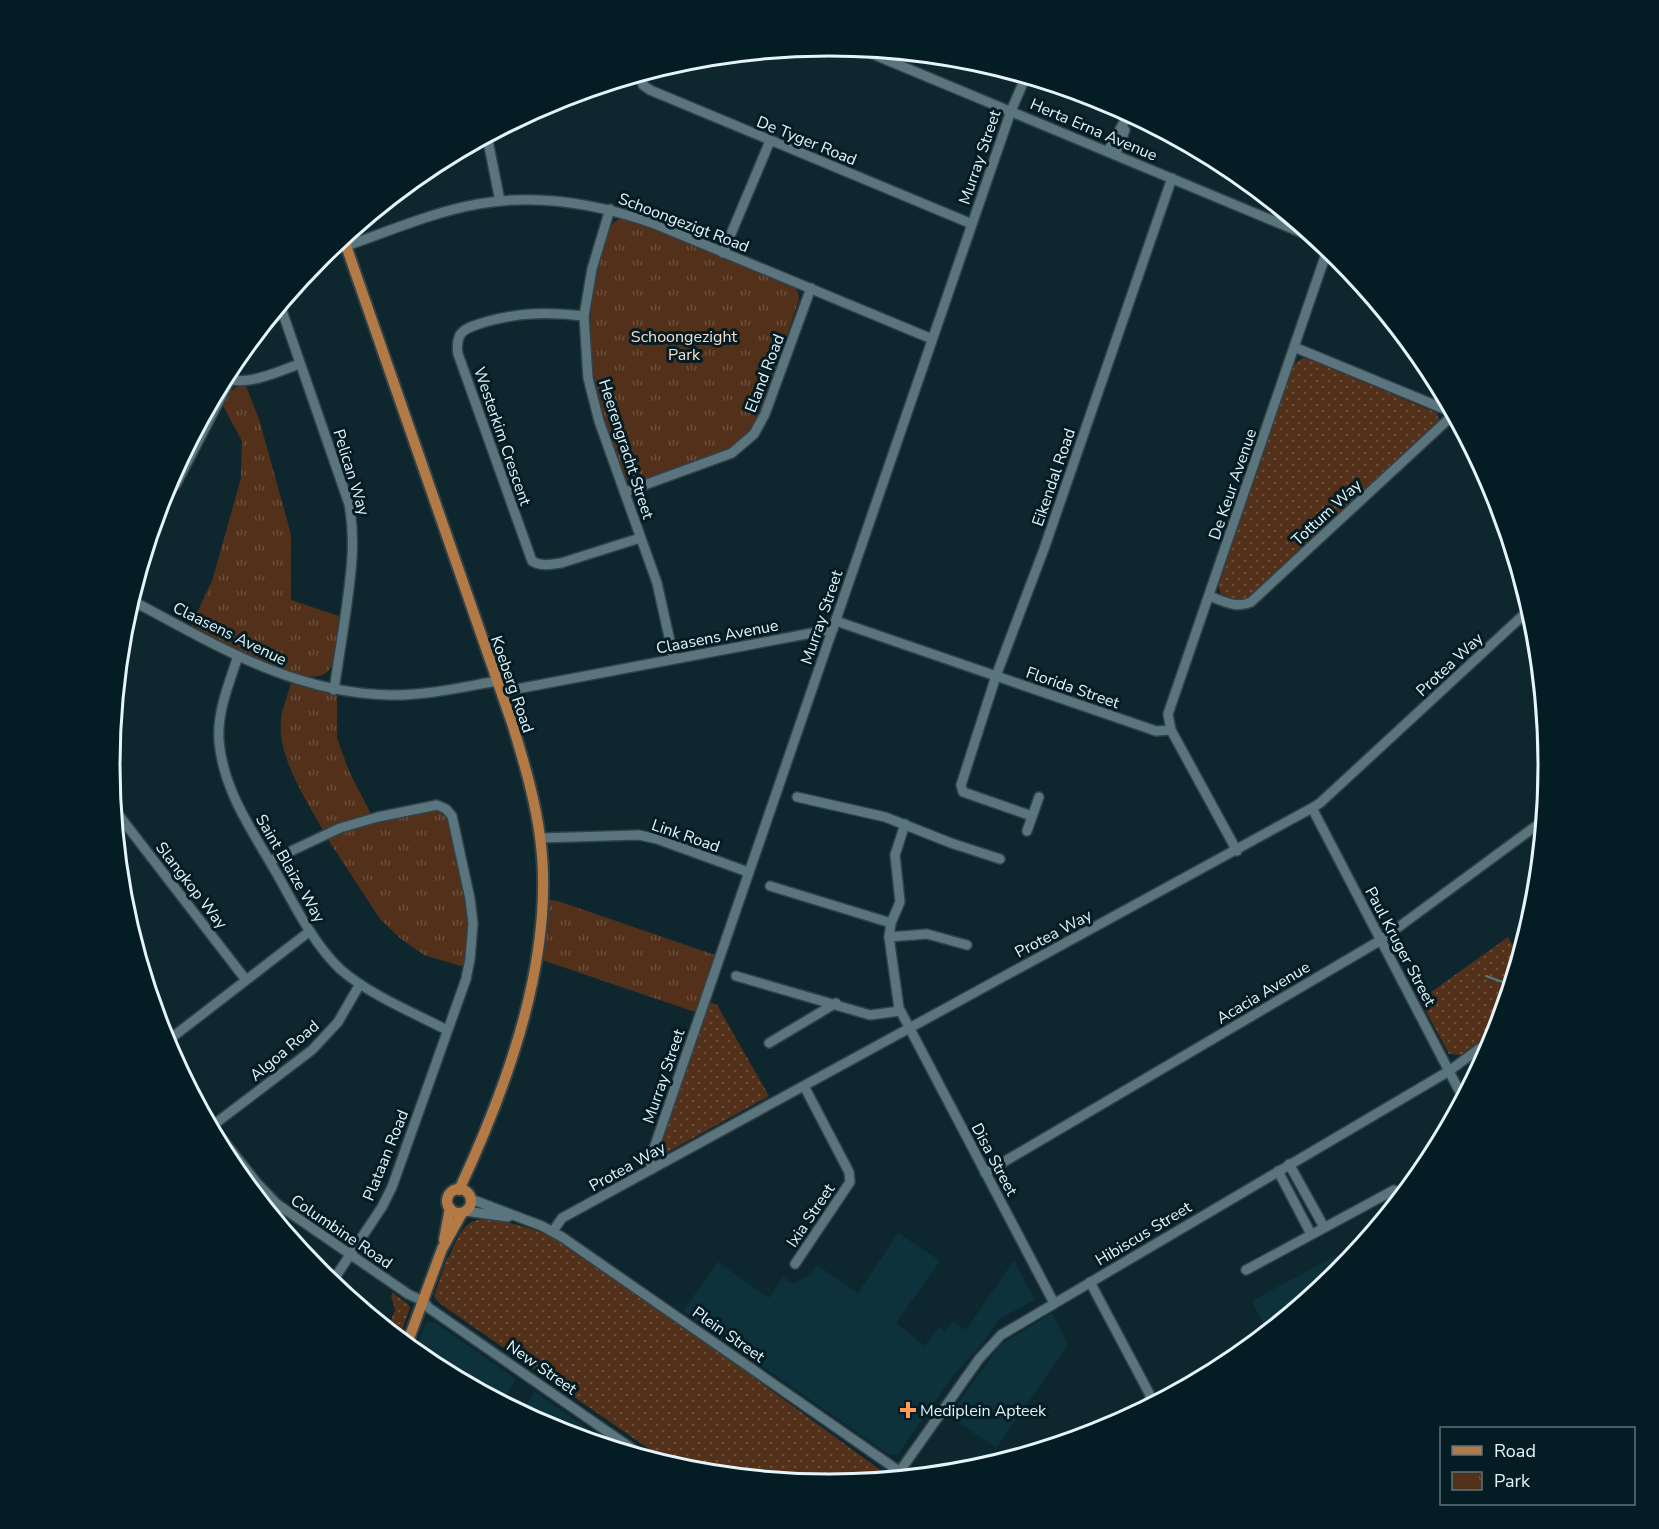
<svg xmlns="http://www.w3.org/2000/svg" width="1659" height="1529" viewBox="0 0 1659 1529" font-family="'Nunito Sans',sans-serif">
<defs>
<pattern id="grass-dots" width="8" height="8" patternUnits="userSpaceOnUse" patternTransform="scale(1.5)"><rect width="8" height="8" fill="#523019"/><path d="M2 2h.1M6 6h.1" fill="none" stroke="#6b4f3b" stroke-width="1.8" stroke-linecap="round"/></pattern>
<pattern id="park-tufts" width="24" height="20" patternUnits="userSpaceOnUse" patternTransform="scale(1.5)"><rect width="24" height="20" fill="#523019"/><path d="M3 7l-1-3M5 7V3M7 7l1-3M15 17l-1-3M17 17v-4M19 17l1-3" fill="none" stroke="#6b4f3b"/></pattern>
</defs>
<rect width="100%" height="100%" fill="#0e272f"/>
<g fill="#0e323c">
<path d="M898,1233L940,1261L896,1323L925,1346L939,1327L945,1332L953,1321L966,1330L1014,1260L1035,1300L999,1319L986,1339L953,1376L898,1454L890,1455L683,1311L718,1262L769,1298L783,1277L794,1284L811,1274L817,1265L858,1293Z"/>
<path d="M1365,1240L1338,1274L1229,1363L1190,1384L1185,1375L1267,1331L1252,1301Z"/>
<path d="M1052,1313L1068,1345L996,1448L949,1416L1000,1345Z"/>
<path d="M434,1322L516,1379L502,1401L429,1363L415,1351L426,1323Z"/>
<path d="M535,1392L614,1447L554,1429L522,1412Z"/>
</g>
<g fill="url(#grass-dots)">
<path d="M1303,358L1309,359L1437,413L1439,420L1247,599L1238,600L1221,594L1218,586L1294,364Z"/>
<path d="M1508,937L1519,957L1498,1029L1463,1055L1449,1054L1420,1000Z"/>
<path d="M710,1002L717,1005L769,1096L661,1156L659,1153L661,1142Z"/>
<path d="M484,1219C510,1221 532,1228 555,1238L723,1355L879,1469L882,1479L829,1484L689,1470L672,1465L439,1303L434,1296L447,1258L449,1257C458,1238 461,1221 484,1219Z"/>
<path d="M393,1293L408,1304L410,1308L399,1338L388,1328L395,1310L391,1296Z"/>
</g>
<g fill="url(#park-tufts)">
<path d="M622,219L646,226L794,287L798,292L799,300L760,415L747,436L726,451L638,483L629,482L624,476C595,393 576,339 603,252C606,239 607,221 622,219Z"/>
<path d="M238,386H246L259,419L291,534V600L339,616C337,630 336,660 329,670C310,696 213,637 191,625L212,581L241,478L242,441L223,406L231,391Z"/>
<path d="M291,683L337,695V738L349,771L371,814L323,830C306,800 277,756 281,720C282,708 288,695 291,683Z"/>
<path d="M432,810L443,812L447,818L468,910V943L464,967L424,955L401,939L380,919L327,838L363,825Z"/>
<path d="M549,900L558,901L715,955L695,1012L542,960L547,903Z"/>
</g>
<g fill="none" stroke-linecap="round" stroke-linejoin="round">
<path stroke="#4f7d89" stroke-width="2" d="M1486,976L1511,985"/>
<g stroke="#324248" stroke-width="12">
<g id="minor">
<path d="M858,48L1317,239"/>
<path d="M639,74L643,85L650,90L972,224"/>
<path d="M487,136L500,201"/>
<path d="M1108,151L1129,113"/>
<path d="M1115,155L1125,130"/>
<path d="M610,209L592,269L584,316L588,378L599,421L657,583L674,659"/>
<path d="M346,246C390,231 433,212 478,204C538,193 599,204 655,224L932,339"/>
<path d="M723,253L770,141"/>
<path d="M280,305L349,504C356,541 351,574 346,611C342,637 338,663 334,690"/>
<path d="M584,316C548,312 521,312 485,322C477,325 465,327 460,335C457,341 457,348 458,354L532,561C541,567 551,564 561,563L640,538"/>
<path d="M1294,347L1454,413"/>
<path d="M225,378C248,387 278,371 300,364"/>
<path d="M164,492L171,490L176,484L230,380"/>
<path d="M625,492L732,453L754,434L765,414L811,288"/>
<path d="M1209,596C1223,601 1237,609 1251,602L1454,414"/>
<path d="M131,600C214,644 292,693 389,695C425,696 462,687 497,681"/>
<path d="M836,621L1156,731L1171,730"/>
<path d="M123,629L137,603"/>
<path d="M238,656C229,684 217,711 219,741C223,790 253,832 277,874C295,906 313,943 340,969C368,994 414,1013 447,1030"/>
<path d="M501,692L833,629"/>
<path d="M797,797L885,817L951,843L1000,859"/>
<path d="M1312,808L1463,1098"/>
<path d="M114,809L246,980"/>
<path d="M1032,816L963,792L961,785L996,676L1044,549L1172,178"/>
<path d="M905,824L895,855L900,902L891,923L889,937L899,1008L1054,1303"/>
<path d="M1027,831L1039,797"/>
<path d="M540,838L639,835L657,839L748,872"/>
<path d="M1237,851L1171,730L1168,714L1328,248"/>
<path d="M270,861L340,828L378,817L437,805L446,809L452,816L470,899L473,923L470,959L466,979L392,1187L382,1207L332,1282"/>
<path d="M770,886L891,923"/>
<path d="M889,937L927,934L967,945"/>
<path d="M736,976L870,1015L900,1011"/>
<path d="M166,1042L310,931"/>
<path d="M769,1043L836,1003"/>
<path d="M207,1120L257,1183L277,1204L408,1294L423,1301L429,1308L644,1457"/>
<path d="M212,1126L312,1050L338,1022L360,984"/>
<path d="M1289,1164L1324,1227"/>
<path d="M652,1169L650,1160L1011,111L1026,76"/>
<path d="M1278,1171L1311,1234"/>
<path d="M985,1173L1381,940L1544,820"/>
<path d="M471,1199L542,1226L562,1237L906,1476"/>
<path d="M465,1211L508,1217"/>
<path d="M553,1231L562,1218L1312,808L1320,803L1530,609"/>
<path d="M795,1264L850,1182L849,1172L804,1086"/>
<path d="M1246,1270L1394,1190"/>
<path d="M1090,1282L1149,1393L1152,1404"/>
<path d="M895,1478L979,1359L1001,1335L1449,1071L1495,1037"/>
</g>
</g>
<g stroke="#324248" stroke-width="14">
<g id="major">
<path d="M343,237L513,726C524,763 535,799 540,837C556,954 508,1085 459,1190"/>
<circle cx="459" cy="1201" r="12"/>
<path d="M444,1240L450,1208"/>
<path d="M407,1344L442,1249L462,1213"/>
</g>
</g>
<use href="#minor" stroke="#5b757e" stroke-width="9"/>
<use href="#major" stroke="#b37a45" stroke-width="10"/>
</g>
<path fill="#fe9c57" stroke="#041d25" stroke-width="2" d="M905 1401h6v6h6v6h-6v6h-6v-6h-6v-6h6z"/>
<g text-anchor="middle" stroke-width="6" stroke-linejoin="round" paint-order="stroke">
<g font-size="16" fill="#e5f4f9" stroke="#041d25">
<text transform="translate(1094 129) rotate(23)" y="6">Herta Erna Avenue</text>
<text transform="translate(807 140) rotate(22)" y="6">De Tyger Road</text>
<text transform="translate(979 157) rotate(-71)" y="6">Murray Street</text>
<text transform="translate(684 222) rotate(21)" y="6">Schoongezigt Road</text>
<text transform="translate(764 373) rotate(-69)" y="6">Eland Road</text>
<text transform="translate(503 436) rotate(71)" y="6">Westerkim Crescent</text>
<text transform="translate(627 449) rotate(72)" y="6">Heerengracht Street</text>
<text transform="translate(352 472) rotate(73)" y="6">Pelican Way</text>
<text transform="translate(1053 477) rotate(-71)" y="6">Eikendal Road</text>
<text transform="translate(1232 484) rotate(-71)" y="6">De Keur Avenue</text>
<text transform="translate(1326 512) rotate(-43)" y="6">Tottum Way</text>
<text transform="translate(821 617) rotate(-71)" y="6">Murray Street</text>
<text transform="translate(230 633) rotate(26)" y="6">Claasens Avenue</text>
<text transform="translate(717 636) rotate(-11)" y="6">Claasens Avenue</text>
<text transform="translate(1449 664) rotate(-43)" y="6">Protea Way</text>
<text transform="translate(513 684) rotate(71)" y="6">Koeberg Road</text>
<text transform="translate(1073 687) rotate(19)" y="6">Florida Street</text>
<text transform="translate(686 835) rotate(19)" y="6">Link Road</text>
<text transform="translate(291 868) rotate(60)" y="6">Saint Blaize Way</text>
<text transform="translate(192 885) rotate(52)" y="6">Slangkop Way</text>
<text transform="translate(1053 933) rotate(-28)" y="6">Protea Way</text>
<text transform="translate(1401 946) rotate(62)" y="6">Paul Kruger Street</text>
<text transform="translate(1263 992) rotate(-31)" y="6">Acacia Avenue</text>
<text transform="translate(284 1050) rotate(-40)" y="6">Algoa Road</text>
<text transform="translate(663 1076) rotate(-71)" y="6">Murray Street</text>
<text transform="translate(385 1155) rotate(-68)" y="6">Plataan Road</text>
<text transform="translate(995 1159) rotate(62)" y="6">Disa Street</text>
<text transform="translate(627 1166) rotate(-29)" y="6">Protea Way</text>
<text transform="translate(810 1215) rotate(-56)" y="6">Ixia Street</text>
<text transform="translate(342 1231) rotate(34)" y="6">Columbine Road</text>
<text transform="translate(1143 1233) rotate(-31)" y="6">Hibiscus Street</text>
<text transform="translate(729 1334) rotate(35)" y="6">Plein Street</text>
<text transform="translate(542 1367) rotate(35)" y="6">New Street</text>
</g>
<g font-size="16" fill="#fbdcc9" stroke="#041d25">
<text x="684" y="342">Schoongezight<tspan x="684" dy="18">Park</tspan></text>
</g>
<g font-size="16" fill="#e5f4f9" stroke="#041d25" text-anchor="start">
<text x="920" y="1416">Mediplein Apteek</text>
</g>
</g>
<path d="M0 0H1659V1529H0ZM120 765a709 709 0 1 1 1418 0a709 709 0 1 1-1418 0Z" fill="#041d25" fill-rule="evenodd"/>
<path fill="none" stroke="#e5f4f9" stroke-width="3" d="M120 765a709 709 0 1 1 1418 0a709 709 0 1 1-1418 0Z"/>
<rect x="1440" y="1427" width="195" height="78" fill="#041d25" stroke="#5e737a" stroke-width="1.5"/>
<rect x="1452" y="1446" width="30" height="9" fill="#b37a45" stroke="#5e737a" stroke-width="1.5"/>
<text x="1494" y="1457" font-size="18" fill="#e5f4f9">Road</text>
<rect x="1452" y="1472" width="30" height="18" fill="url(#park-tufts)" stroke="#5e737a" stroke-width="1.5"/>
<text x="1494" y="1487" font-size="18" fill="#e5f4f9">Park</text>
</svg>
